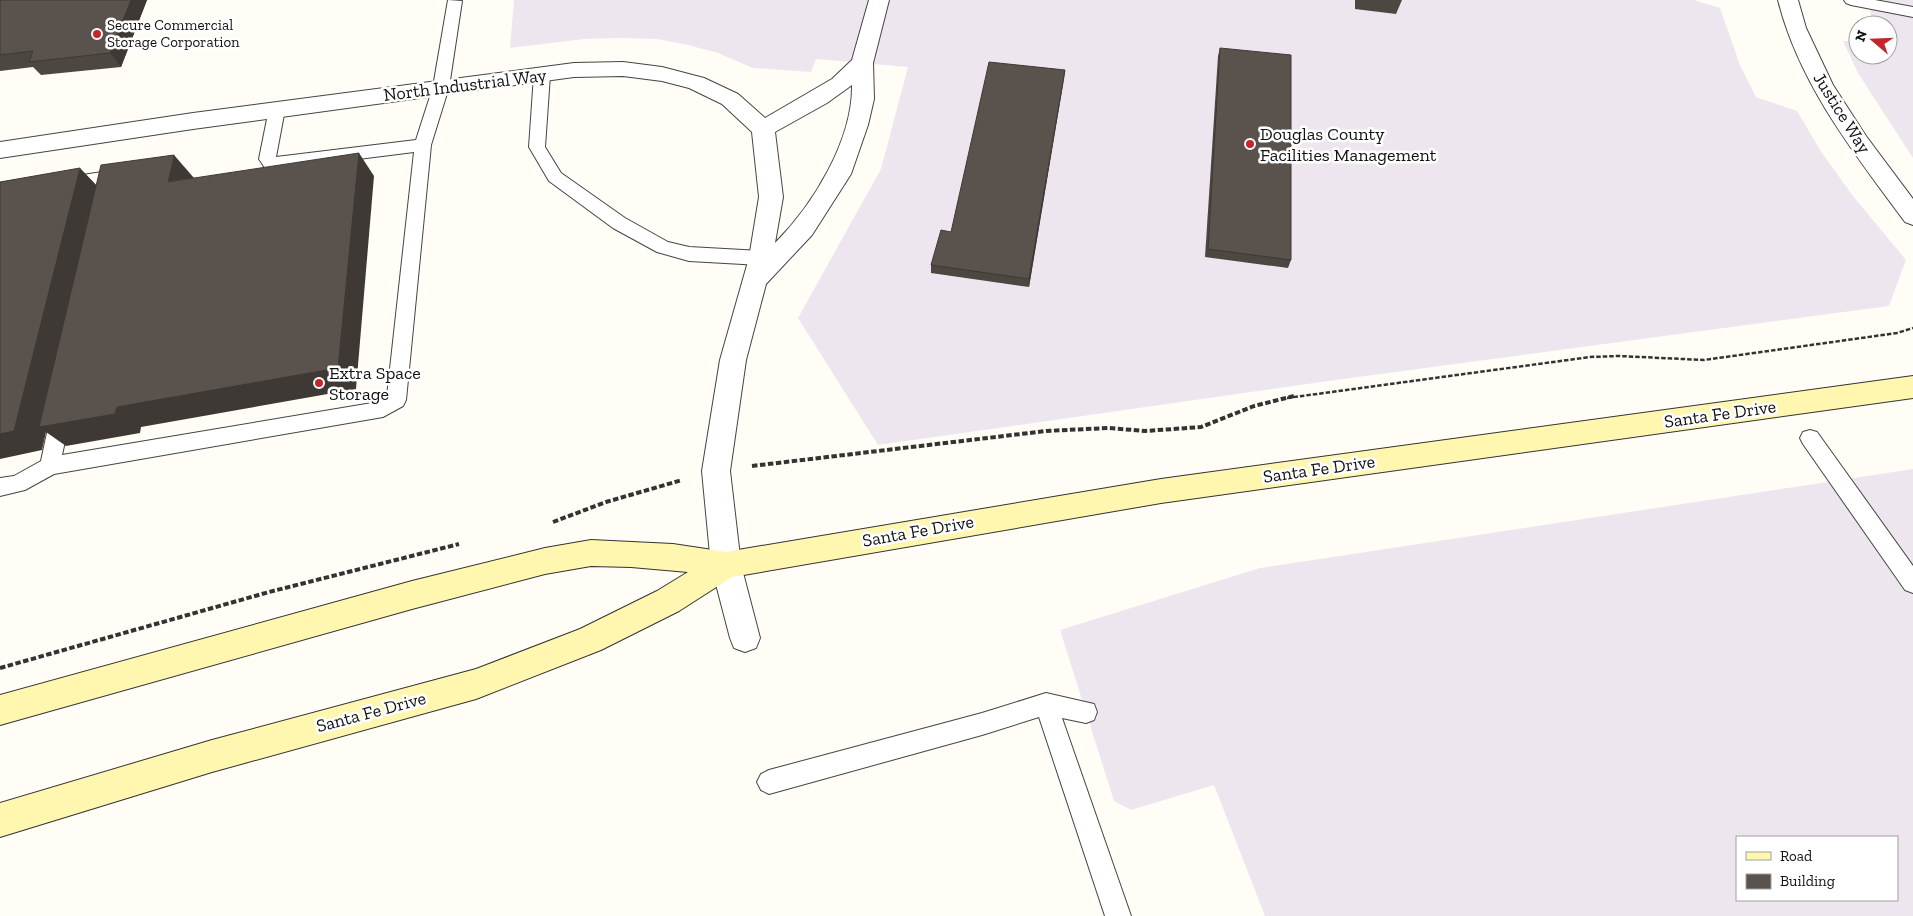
<svg xmlns="http://www.w3.org/2000/svg" width="1913" height="916" viewBox="0 0 1913 916" font-family="'Zilla Slab',serif">
<rect width="100%" height="100%" fill="#fffdf5"/>
<g fill="#eee6ef" fill-rule="evenodd">
<path d="M514,0H1694L1720,8L1740,65L1756,97L1797,111L1822,153L1853,196L1906,260L1889,306L1343,379L878,445L798,318L881,169L908,67L816,59L811,72L753,68L718,53L688,45L657,39L621,38L584,39L510,48Z"/>
<path d="M1869,0H1913V158L1858,73L1843,41H1858V55H1888V25H1872Z"/>
<path d="M1913,469V916H1265L1214,785L1131,810L1114,801L1060,630L1260,568ZM1737,837H1897V900H1737Z"/>
</g>
<g fill="none" stroke-linecap="round" stroke-linejoin="round">
<g stroke="#444" stroke-width="2">
<g id="lane">
<path d="M448,0L462,1L449,87L431,145L406,400L403,406L383,417L54,474L25,490L0,496V478L14,476L41,461L51,414L54,408L61,406L68,408L71,414L62,455L378,402L387,396L414,152L271,170L265,168L259,159L269,109L271,105L277,104L283,105L285,109L276,157L416,140L433,87Z"/>
<path d="M1844,0H1875L1913,7V17L1851,5L1846,3Z"/>
<path d="M542,70L548,71L550,75L545,147L561,173L625,218L668,242L689,247L761,251L767,253L770,258L767,263L761,265L689,261L657,252L613,228L549,181L529,147L534,75L536,71Z"/>
<path d="M102,172L120,177L122,181L118,195L112,197L106,195L104,191L105,185L102,184L63,190L57,188L55,184L57,180L63,178Z"/>
<path d="M1810,430L1817,432L1913,566V593L1905,590L1803,444L1800,438L1803,432Z"/>
<path d="M1046,693L1094,704L1097,712L1094,720L1086,723L1062,718L1131,916H1105L1039,717L982,735L769,794L761,790L757,782L761,774L769,770L982,713Z"/>
</g>
</g>
<g stroke="#444" stroke-width="2">
<g id="street">
<path d="M869,0H889L873,63L874,99L868,125L851,174L812,235L766,284L746,360L730,471L741,565L760,638L756,648L745,652L734,648L730,638L711,565L702,471L720,360L749,258L759,197L752,132L722,104L689,88L662,81L623,76L574,77L193,129L0,158V142L193,113L574,63L623,62L662,67L704,78L738,94L765,118L832,79L852,60ZM852,85C853,140 813,205 775,243L783,197L775,132L827,103Z"/>
<path d="M1778,0H1798L1806,28L1833,85L1866,136L1913,199V225L1905,222C1854,153 1799,84 1778,0Z"/>
</g>
</g>
<g stroke="#333" stroke-width="2">
<path id="secondary" d="M1913,376V398L1161,503L732,577L679,611L601,650L476,699L212,772L0,837V803L212,740L476,669L580,629L657,591L688,572L631,567L591,566L545,574L412,609L0,725V695L412,581L545,548L591,540L673,544L726,552L1161,479Z"/>
</g>
<path stroke="#333" stroke-width="2.5" stroke-dasharray="4.5 2" stroke-linecap="butt" d="M1287,398L1590,357L1619,356L1704,360L1897,333L1913,328"/>
<g stroke="#333" stroke-width="4" stroke-dasharray="5.5 2.5" stroke-linecap="butt">
<path d="M752,466L1046,431L1109,428L1145,431L1201,427L1254,406L1294,396"/>
<path d="M553,522L606,502L682,480"/>
<path d="M0,668L269,592L459,544"/>
</g>
<use href="#lane" fill="#fff" fill-rule="evenodd"/>
<use href="#street" fill="#fff" fill-rule="evenodd"/>
<use href="#secondary" fill="#fff6b0" fill-rule="evenodd"/>
</g>
<g fill="#4d4742">
<path d="M0,0H147L121,67L41,75L33,67L0,71Z"/>
<path d="M1355,0H1402L1396,14L1355,9Z"/>
<path d="M1220,48L1291,260L1288,268L1205,257L1218,56Z"/>
<path d="M1065,70L1029,287L931,273V265L951,232Z"/>
</g>
<g fill="#3f3936">
<path d="M131,0H147L121,67L110,53Z"/>
<path d="M1065,70L1064,79L1029,287V279Z"/>
<path d="M359,153L374,176L356,389L141,427L140,433L66,446L46,432L42,450L0,459V434L80,168L102,191L117,407Z"/>
<path d="M174,155L194,178L168,182Z"/>
</g>
<g fill="#5a524d" stroke="#3f3936">
<path d="M0,0H131L110,53L29,62L33,51L0,55Z"/>
<path d="M1220,48L1291,55V260L1208,249Z"/>
<path d="M989,62L1065,70L1029,279L931,265L941,230L951,232Z"/>
<path d="M359,153L338,368L117,407L115,414L39,427L101,165L174,155L168,182Z"/>
<path d="M80,168L14,431L0,434V182Z"/>
</g>
<g fill="#c4262e" stroke="#fff" stroke-width="2">
<circle cx="97" cy="34" r="5"/>
<circle cx="1250" cy="144" r="5"/>
<circle cx="319" cy="383" r="5"/>
</g>
<g text-anchor="middle" stroke-width="5" stroke-linejoin="round" paint-order="stroke">
<g font-size="15" fill="#111" stroke="#fff" text-anchor="start">
<text x="107" y="30">Secure Commercial<tspan x="107" dy="17">Storage Corporation</tspan></text>
</g>
<g font-size="18" fill="#111" stroke="#fff">
<text transform="translate(465 85) rotate(-7)" y="6">North Industrial Way</text>
<text transform="translate(1842 113) rotate(58)" y="6">Justice Way</text>
<text transform="translate(1720 414) rotate(-8)" y="6">Santa Fe Drive</text>
<text transform="translate(1319 469) rotate(-8)" y="6">Santa Fe Drive</text>
<text transform="translate(918 531) rotate(-10)" y="6">Santa Fe Drive</text>
<text transform="translate(371 712) rotate(-15)" y="6">Santa Fe Drive</text>
</g>
<g font-size="18" fill="#111" stroke="#fff" text-anchor="start">
<text x="1260" y="140">Douglas County<tspan x="1260" dy="21">Facilities Management</tspan></text>
<text x="329" y="379">Extra Space<tspan x="329" dy="21">Storage</tspan></text>
</g>
</g>
<rect x="1736" y="836" width="162" height="65" fill="#ffffff" stroke="#a0a0a0"/>
<rect x="1746" y="852" width="25" height="8" fill="#fff6b0" stroke="#a0a0a0"/>
<text x="1780" y="861" font-size="15" fill="#111111">Road</text>
<rect x="1746" y="874" width="25" height="15" fill="#5a524d" stroke="#a0a0a0"/>
<text x="1780" y="886" font-size="15" fill="#111111">Building</text>
<g transform="translate(1873 40) rotate(289)"><circle r="24" fill="#ffffff" stroke="#a0a0a0"/>
<path d="M0-4L9 19L0 12L-9 19Z" fill="#c4262e"/>
<text y="-8" font-size="14" font-weight="bold" text-anchor="middle" fill="#111111">N</text>
</g>
</svg>
